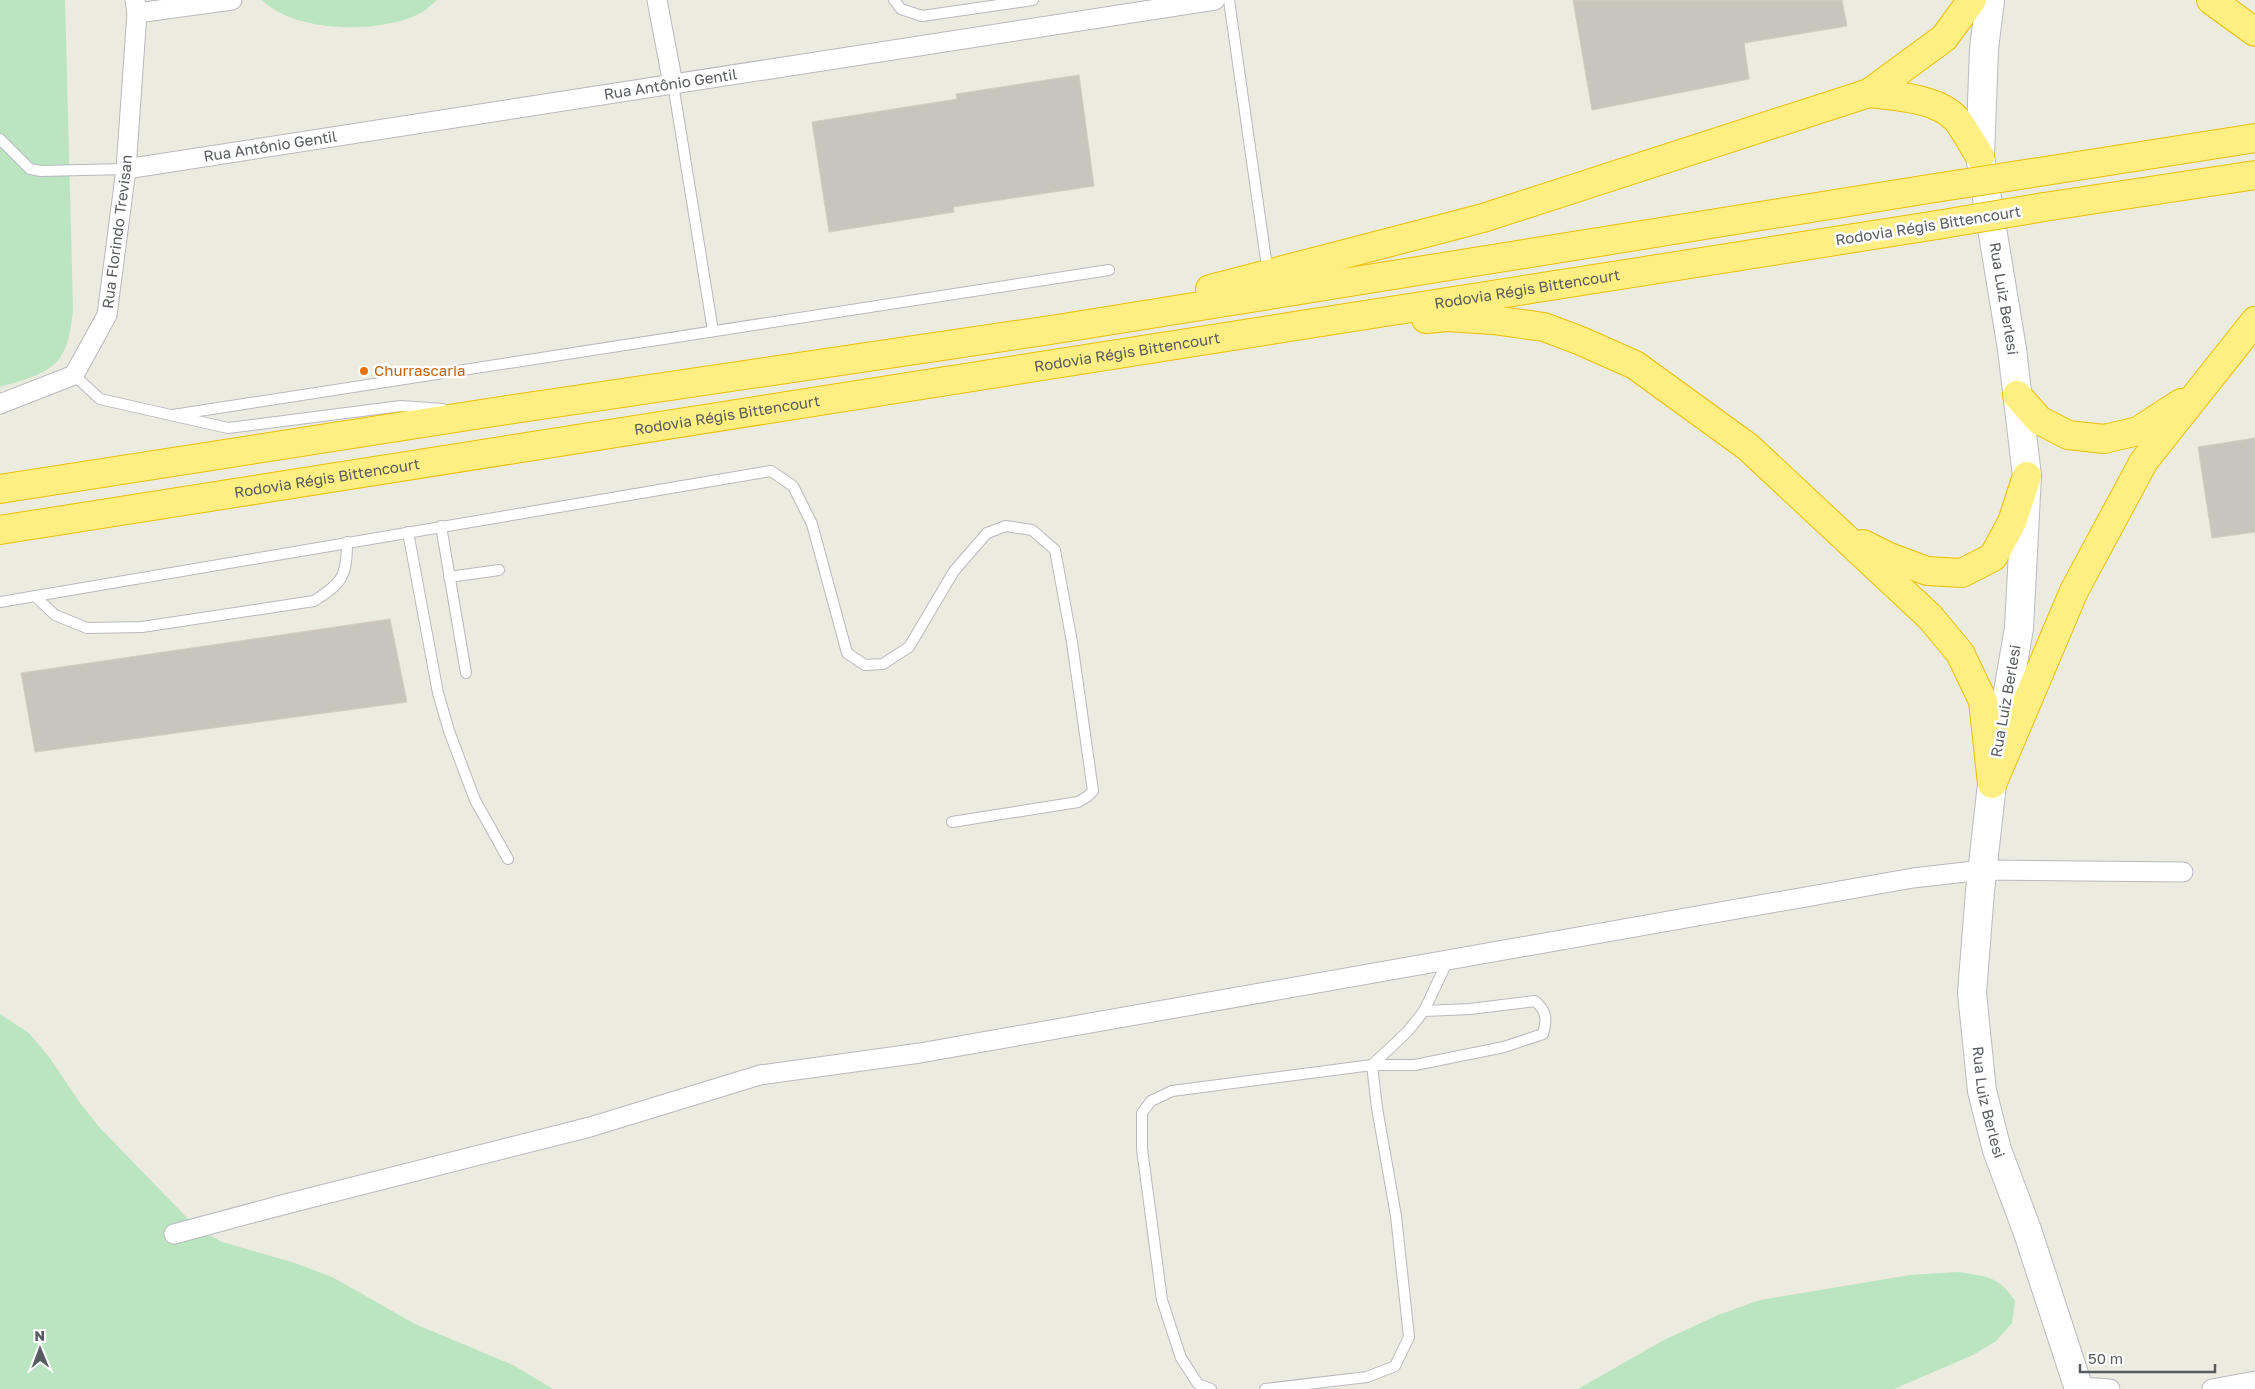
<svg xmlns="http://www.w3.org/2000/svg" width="2255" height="1389" viewBox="0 0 2255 1389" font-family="'Golos Text',sans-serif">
<rect width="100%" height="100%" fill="#ecebdf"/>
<g fill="#bae5c0">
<path d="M0,0H65L73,309C68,368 52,372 0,387Z"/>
<path d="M262,0H437C431,5 425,11 419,14C378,34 295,33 262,0Z"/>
<path d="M0,1014L29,1033L49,1057L80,1103L100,1128L197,1228L222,1242L295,1263L334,1278L415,1324L513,1365L553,1389H0Z"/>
<path d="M1958,1272C1987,1277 1998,1275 2015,1301L2012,1323L1996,1341L1973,1355L1894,1389H1578L1662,1341L1718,1315L1760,1300L1910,1275Z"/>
</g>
<g fill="#c7c5bc" stroke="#d1cdbe">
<path d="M1573,0H1842L1847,26L1744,43L1749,79L1592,110Z"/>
<path d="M1079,75L1094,186L953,207L954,212L829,232L812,122L957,99L956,94Z"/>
<path d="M2255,438V532L2212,538L2198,447Z"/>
<path d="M390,619L407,702L35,752L21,673Z"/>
</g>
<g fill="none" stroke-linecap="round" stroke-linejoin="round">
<g stroke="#b7b9bf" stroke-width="12">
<g id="lane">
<path d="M894,0L901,9L922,16L1033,0"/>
<path d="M1229,0L1268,274"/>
<path d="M673,84L713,331"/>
<path d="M0,139L30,169L41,171L126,169"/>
<path d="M74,375L100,399L228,428L401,406L443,409"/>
<path d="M173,415L1109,270"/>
<path d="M441,526L466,673"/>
<path d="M408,532L438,693L449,731L475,800L508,859"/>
<path d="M449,577L499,570"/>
<path d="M35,596L55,615L87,628L142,627L314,601C342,583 347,577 347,542"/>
<path d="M0,602L771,471L793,486L812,524L847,653L865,665L883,664L909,647L954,571L987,533L1006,526L1032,530L1055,550L1072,642L1093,791L1088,796L1078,802L952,822"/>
<path d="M1372,1065L1407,1032L1424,1011L1448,960"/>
<path d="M1211,1389L1198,1384L1181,1358L1162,1300L1142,1149V1113L1151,1101L1172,1091L1372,1065H1415L1504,1047L1543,1034C1547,1020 1547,1011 1535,1001L1470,1009L1424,1011"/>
<path d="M1265,1389L1367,1377L1395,1366L1409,1337L1396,1216L1377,1108L1372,1065"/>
</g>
</g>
<g stroke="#b7b9bf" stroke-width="21">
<g id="street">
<path d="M657,0L673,84"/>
<path d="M137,13L232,0"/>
<path id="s1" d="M126,169L1215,0"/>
<path id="s2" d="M0,404L74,375L107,315L126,169L137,13L135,0"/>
<path d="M174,1234L282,1205L590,1127L760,1075L920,1053L1913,878L1983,870L2183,872"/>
<path d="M2078,1387L2110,1389"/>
<path d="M2212,1389L2255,1381"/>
</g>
</g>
<g stroke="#b8bbc2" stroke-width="30">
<g id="secondary">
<path id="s3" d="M1990,0L1984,49L1980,156L2012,349L2027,476L2019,628L1992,784L1980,891L1972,993L1982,1091L1997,1150L2027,1230L2079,1389"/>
</g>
</g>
<g stroke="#ebbf00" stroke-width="30">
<g id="highway">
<path d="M2211,0L2255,32"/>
<path d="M1869,93C1895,96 1939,98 1957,120C1965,130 1972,144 1980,156"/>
<path d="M2039,172L2255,138"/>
<path d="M2044,207L2255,175"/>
<path d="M1210,289L1483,218L1869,93L1944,38L1972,0"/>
<path d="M1426,319L1447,317L1493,320L1544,327L1581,341L1635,365L1748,447L1930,617L1960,653L1983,701L1992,784"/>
<path d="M2017,395L2039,420L2068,435L2104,439L2138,431L2181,403"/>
<path d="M0,489L494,412L1057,329L1935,188"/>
<path id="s4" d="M0,530L1937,225"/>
<path d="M1863,544L1887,556L1927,571L1962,573L1993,557L2012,522L2027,476"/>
<path d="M1993,782L2074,591L2144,461L2255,321"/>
</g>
</g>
<use href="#lane" stroke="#fff" stroke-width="10"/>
<use href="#street" stroke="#fff" stroke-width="19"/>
<use href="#secondary" stroke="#fff" stroke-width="28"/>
<use href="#highway" stroke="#ffef83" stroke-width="28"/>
<g stroke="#ebbf00" stroke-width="30" stroke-linecap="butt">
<g id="highway-bridge">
<path d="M1935,188L2039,172"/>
<path d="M1937,225L2044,207"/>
</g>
</g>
<use href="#highway-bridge" stroke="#ffef83" stroke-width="28"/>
</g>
<circle fill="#e8710a" stroke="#fff" stroke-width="2" cx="364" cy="371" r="5"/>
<g text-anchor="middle" stroke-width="5" stroke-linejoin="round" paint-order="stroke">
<g font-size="15" fill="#585b61" stroke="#fff">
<text dy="5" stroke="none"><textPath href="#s1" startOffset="551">Rua Antônio Gentil</textPath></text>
<text dy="5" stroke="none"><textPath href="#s1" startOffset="146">Rua Antônio Gentil</textPath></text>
<text transform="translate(1928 226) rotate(-9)" y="5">Rodovia Régis Bittencourt</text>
<text dy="5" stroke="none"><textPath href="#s2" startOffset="232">Rua Florindo Trevisan</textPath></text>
<text dy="5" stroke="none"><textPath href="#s4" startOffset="1546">Rodovia Régis Bittencourt</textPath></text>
<text dy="5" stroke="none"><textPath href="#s3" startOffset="301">Rua Luiz Berlesi</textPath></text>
<text dy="5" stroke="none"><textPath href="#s4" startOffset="1141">Rodovia Régis Bittencourt</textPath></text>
<text dy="5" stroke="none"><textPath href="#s4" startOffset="736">Rodovia Régis Bittencourt</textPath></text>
<text dy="5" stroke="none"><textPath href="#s4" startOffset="331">Rodovia Régis Bittencourt</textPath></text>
<text transform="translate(2006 701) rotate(-80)" y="5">Rua Luiz Berlesi</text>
<text dy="5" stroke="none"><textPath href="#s3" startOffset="1111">Rua Luiz Berlesi</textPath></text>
</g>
<g font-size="15" fill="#c56008" stroke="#fff" text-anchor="start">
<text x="374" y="376">Churrascaria</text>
</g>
</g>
<g transform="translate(40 1349) rotate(359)" stroke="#ffffff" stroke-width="4" paint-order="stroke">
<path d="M0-4L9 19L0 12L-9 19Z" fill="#585b61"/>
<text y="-8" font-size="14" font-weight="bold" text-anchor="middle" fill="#585b61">N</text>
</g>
<path d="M2080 1364v8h135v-8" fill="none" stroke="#585b61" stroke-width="2.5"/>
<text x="2088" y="1364" font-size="15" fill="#585b61" stroke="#ffffff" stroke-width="4" paint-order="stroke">50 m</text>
</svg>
